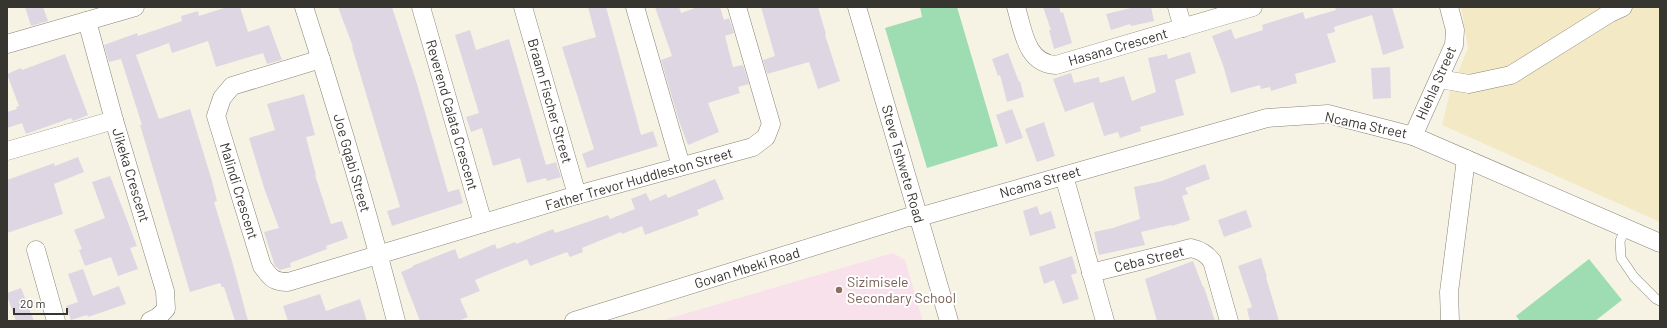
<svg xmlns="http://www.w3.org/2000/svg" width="1667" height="328" viewBox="0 0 1667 328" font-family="Barlow,sans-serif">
<rect width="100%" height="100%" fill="#f7f3e4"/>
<path fill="#f9e1eb" d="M893,253L905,260L923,321H660Z"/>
<g fill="#9edcb2">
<path d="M920,7H957L998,146L927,168L885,28L922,17Z"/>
<path d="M1589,259L1622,300L1595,321H1520L1516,316Z"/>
</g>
<path fill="#f3e9c4" d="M1461,7H1660V222L1442,125L1450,92L1468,48Z"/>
<g fill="#ded6e3">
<path d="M25,7H43L48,21L31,26Z"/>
<path d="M227,7H240L248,32L269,25L282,60L267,64L263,53L216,67L208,41L172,53L169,43L136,55L159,119L190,109L212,181L217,201L214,202L232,261L248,321H235L224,287H222L220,283L190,292L140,125H142L121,59L109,62L104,45L137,33L138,36L182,21L181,16L198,11L199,16Z"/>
<path d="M338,7H392L417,84L448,192L459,189L463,203L392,226L387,211L400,207L352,47H353Z"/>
<path d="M588,7H606L641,135L653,131L658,146L587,168L582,154L594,149L562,47L596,37Z"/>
<path d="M655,7H679L681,13L698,7H720L724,20L729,18L734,33L725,36L733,67L743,65L749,84L738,87L740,93L708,103L719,132L688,145L680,124L661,60L672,56Z"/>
<path d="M761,7H818L826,34L825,35L840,81L818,89L809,62L767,74L763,60L775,56Z"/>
<path d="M1043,7H1059L1061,13L1063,12L1072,43L1054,49L1049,30H1051Z"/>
<path d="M1135,7H1151L1154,21L1131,26L1130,24L1111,30L1106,14Z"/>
<path d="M1335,7H1392L1404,48L1383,55L1372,15L1334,27L1335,32L1327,34L1336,62L1295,74L1297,83L1271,91L1270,87L1261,89L1260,85L1231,93L1223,65L1212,36L1231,29L1235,39L1263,30L1262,25L1303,12L1305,19L1336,10Z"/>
<path d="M470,30L476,50L509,39L546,165L556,162L561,177L547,181L546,178L527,183L520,158L493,166L482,128L471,132L466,117L479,113L455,35Z"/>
<path d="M1190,52L1196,73L1175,80L1184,115L1140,127L1141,131L1120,138L1118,132L1104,136L1093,102L1065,112L1053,79L1071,73L1074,83L1099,77L1100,83L1124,76L1132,101L1156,92L1148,58L1167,54L1168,59Z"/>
<path d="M1008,53L1019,82L1020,81L1024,97L1007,102L1000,75L998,76L992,59Z"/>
<path d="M65,54L88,115L73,121L71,118L26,134L22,123L7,128V112L17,109L16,107L19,106L7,74L21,68L22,70Z"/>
<path d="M1390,67L1391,98L1373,99L1371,68Z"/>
<path d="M304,94L315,135L306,137L316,175H315L331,224L342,221L348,238L326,246L327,249L290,263L291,267L280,270L275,266L264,232L279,228L265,191L249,138L275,130L267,104Z"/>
<path d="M1012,109L1023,138L1006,144L996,115Z"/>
<path d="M1044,122L1055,156L1037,162L1025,129Z"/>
<path d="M78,157L84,172L54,184L63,214L7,233V180L54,163L55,166Z"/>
<path d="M1205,164L1210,179L1185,188L1188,194L1182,196L1190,220L1172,226L1171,225L1141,232L1145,245L1099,255L1094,232L1113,228L1140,219L1134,187L1162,181Z"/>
<path d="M110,176L137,246L130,248L138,269L118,276L111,257L85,266L79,250L82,249L74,230L105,218L92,182Z"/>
<path d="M715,179L724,199L697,210L699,215L645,235L642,226L622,234L621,232L582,248L583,252L570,257L567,252L530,266L527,259L475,280L480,291L460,299L468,317L458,321H420L401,272L413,267L412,266L455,249L459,259L495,244L497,249L515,242L516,244L553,229L555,233L608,215L610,219L635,209L631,199L646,193L650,201L666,194L668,198Z"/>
<path d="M1037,206L1040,215L1051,211L1056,228L1030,236L1023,211Z"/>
<path d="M1246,210L1252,227L1224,237L1218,220Z"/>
<path d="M1072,256L1077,273L1071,275L1079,299L1063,304L1054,280L1044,284L1039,267Z"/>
<path d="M1261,258L1267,277H1266L1279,321H1250L1247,309L1252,307L1238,266Z"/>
<path d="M1193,261L1203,287H1204L1215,321H1157L1145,279Z"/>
<path d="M83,269L93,296L119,286L126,304L88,317L87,315L71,320L66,306L78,302L68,274Z"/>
<path d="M21,288L34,321H16L7,296V293Z"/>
<path d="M320,294L326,311L360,299L367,321H288L283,306Z"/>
</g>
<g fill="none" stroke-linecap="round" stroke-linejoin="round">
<g stroke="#888477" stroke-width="10">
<path id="lane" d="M1626,228L1620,241L1621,258L1634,277L1656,299L1660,301"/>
</g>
<g stroke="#888477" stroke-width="19">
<g id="street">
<path d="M304,7C338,111 369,216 396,321"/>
<path d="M421,7L483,223"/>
<path d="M523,7L577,195"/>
<path d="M635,7L681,166"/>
<path d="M857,7L949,321"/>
<path d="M1016,7C1023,30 1026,64 1056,65L1253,7"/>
<path d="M1177,7L1183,28"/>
<path d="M87,21L114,120L165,291L166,309L158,317L150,321"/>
<path d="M7,44L135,7"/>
<path d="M321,59L232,86L222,98L216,116L262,266C270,277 273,282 288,282L577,195L753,147L766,137L771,124L737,7"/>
<path d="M1439,79L1469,84L1511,75L1610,13L1623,7"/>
<path d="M1413,136L1454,45L1455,30L1449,7"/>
<path d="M7,151L114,120"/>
<path d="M1064,176L1105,321"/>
<path d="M36,250L56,321"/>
<path d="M1091,273L1191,248C1200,250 1206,253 1212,261L1229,321"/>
<path d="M574,321L908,217H919L1267,118L1328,114L1413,136L1660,243"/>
<path d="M1450,321L1449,292L1466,159"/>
</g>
</g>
<use href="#lane" stroke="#fff" stroke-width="9"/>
<use href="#street" stroke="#fff" stroke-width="18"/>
</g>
<circle fill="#8d6e63" stroke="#fff" stroke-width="1.5" cx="839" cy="290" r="4"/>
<g text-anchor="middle" stroke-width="4" stroke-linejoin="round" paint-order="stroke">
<g font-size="14" fill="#373530" stroke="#fff">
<text transform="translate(1118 47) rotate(-16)" y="5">Hasana Crescent</text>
<text transform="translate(1436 83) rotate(-66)" y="5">Hlehla Street</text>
<text transform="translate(550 101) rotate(74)" y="5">Braam Fischer Street</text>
<text transform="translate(452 115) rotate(74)" y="5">Reverend Calata Crescent</text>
<text transform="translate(1366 125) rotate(12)" y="5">Ncama Street</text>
<text transform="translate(352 163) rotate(74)" y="5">Joe Gqabi Street</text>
<text transform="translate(903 164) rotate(74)" y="5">Steve Tshwete Road</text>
<text transform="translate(131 175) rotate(73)" y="5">Jikeka Crescent</text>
<text transform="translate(639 179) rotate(-16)" y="5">Father Trevor Huddleston Street</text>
<text transform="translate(1040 182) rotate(-16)" y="5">Ncama Street</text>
<text transform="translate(239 191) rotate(73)" y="5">Malindi Crescent</text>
<text transform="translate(1149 259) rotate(-14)" y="5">Ceba Street</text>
<text transform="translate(747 268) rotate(-17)" y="5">Govan Mbeki Road</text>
</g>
<g font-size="14" fill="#785e54" stroke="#fff" text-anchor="start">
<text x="847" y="287">Sizimisele<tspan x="847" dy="16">Secondary School</tspan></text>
</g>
</g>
<rect width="1667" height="328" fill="none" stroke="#373530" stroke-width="16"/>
<path d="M14 308v6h53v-6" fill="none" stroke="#373530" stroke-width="2"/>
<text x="20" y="308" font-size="12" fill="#373530" stroke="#ffffff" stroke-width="3" paint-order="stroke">20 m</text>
</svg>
